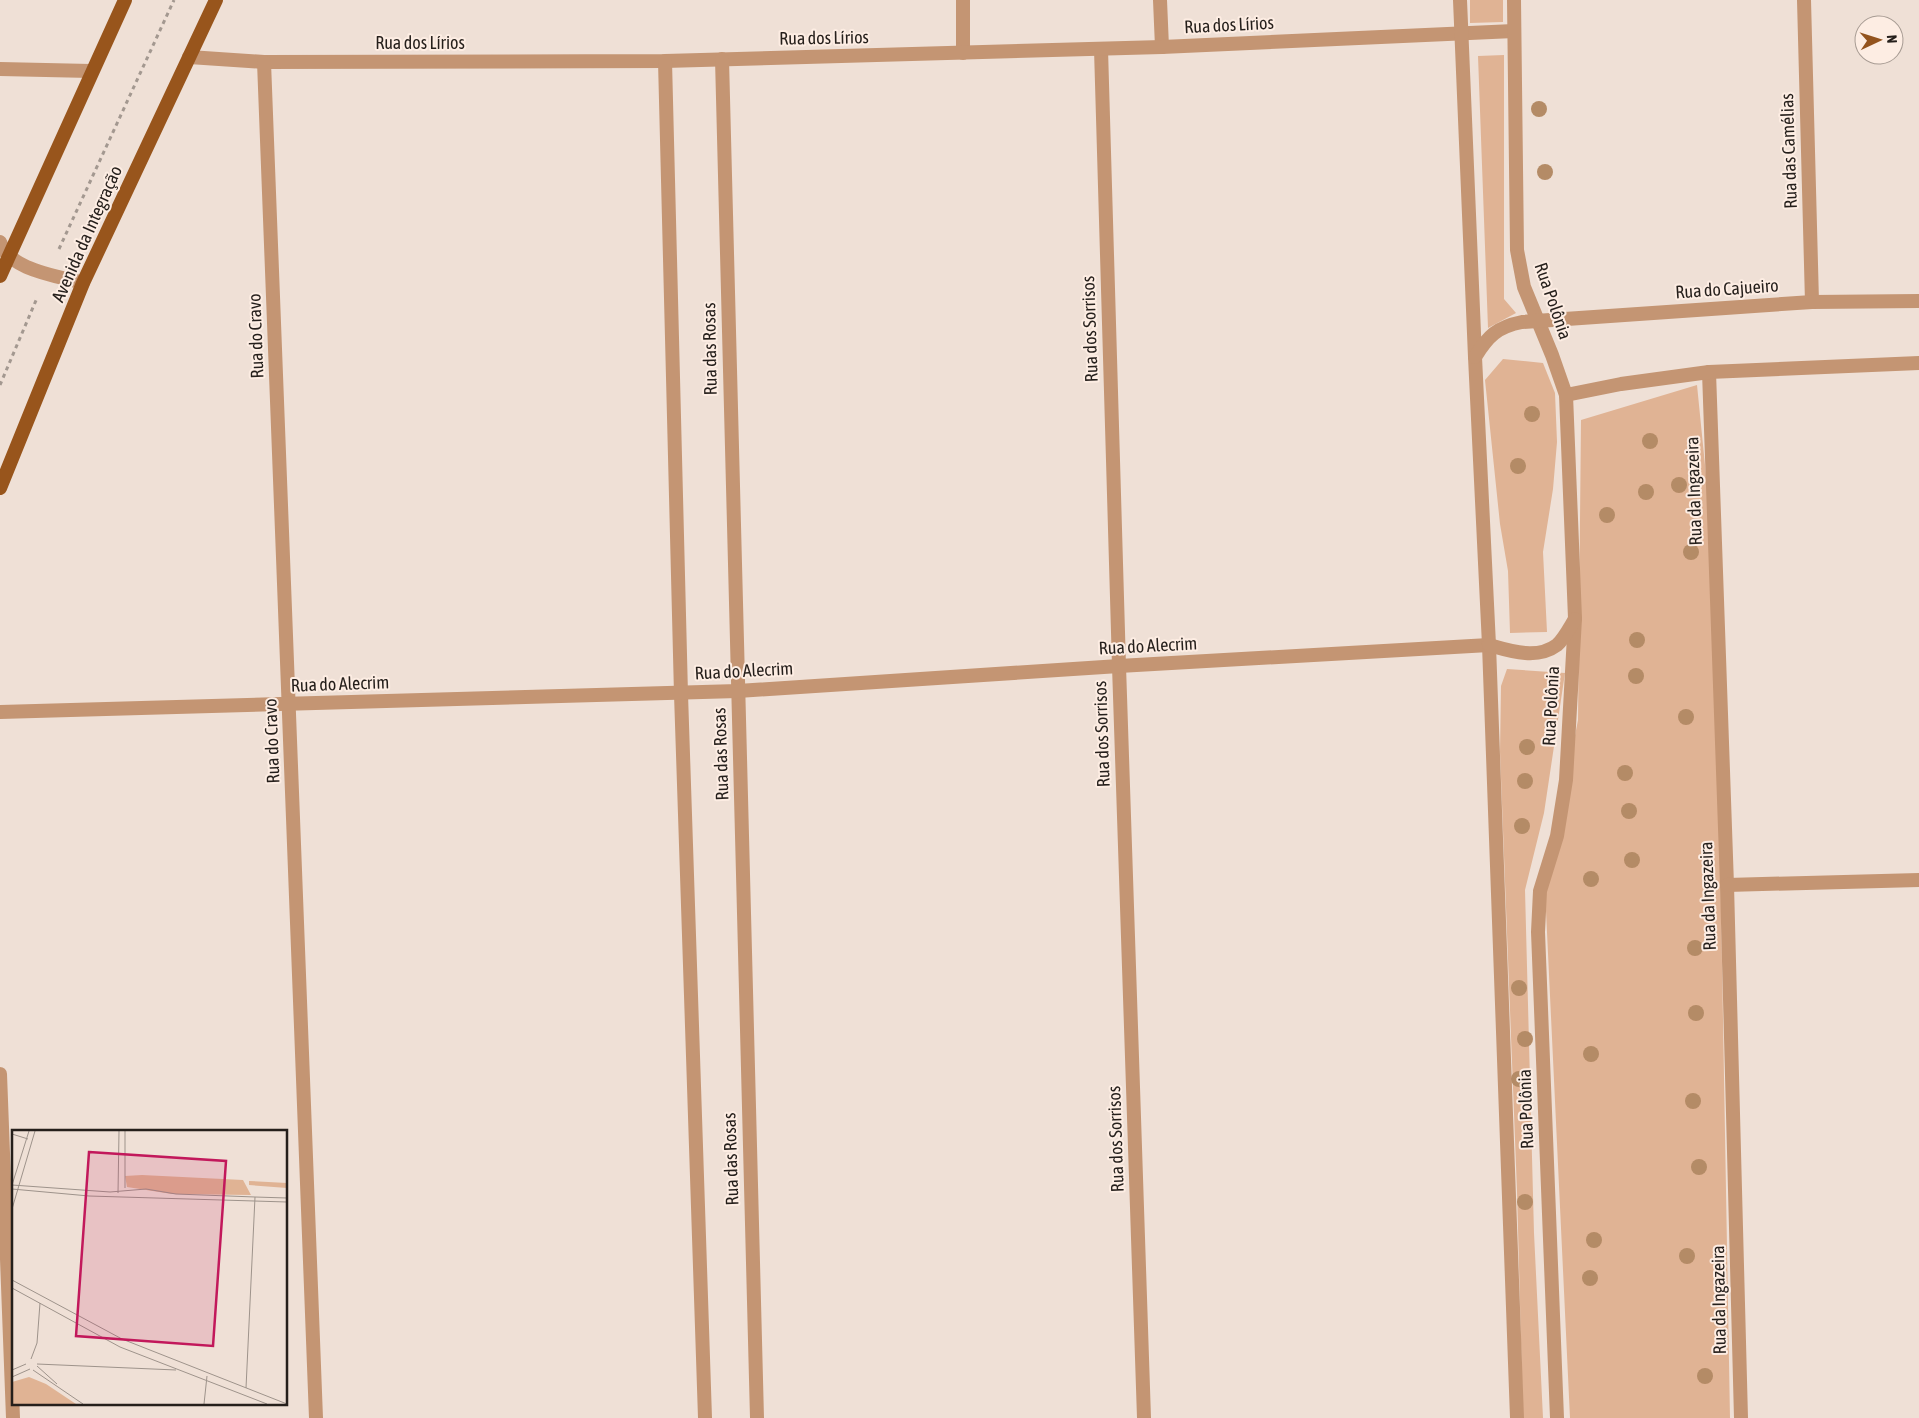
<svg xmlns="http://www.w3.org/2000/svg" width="1919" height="1418" viewBox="0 0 1919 1418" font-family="'Asap Condensed',sans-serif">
<rect width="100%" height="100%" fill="#efe0d6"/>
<g fill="#e0b394">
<path d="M1470,0H1503V22L1470,23Z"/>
<path d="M1504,55V299L1516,313L1488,328L1478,56Z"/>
<path d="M1503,359L1543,363L1555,393L1557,442L1553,489L1543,552L1547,632L1510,633L1508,571L1500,524L1485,380Z"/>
<path d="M1697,385L1715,565L1730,1418H1570L1545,890L1578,720L1581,420Z"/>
<path d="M1507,669L1565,673L1544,813L1525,890L1534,1233L1543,1418H1523L1517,1191L1500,752L1501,686Z"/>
</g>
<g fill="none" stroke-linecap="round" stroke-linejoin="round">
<g stroke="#a39890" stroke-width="3" stroke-dasharray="4 4" stroke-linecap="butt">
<path d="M59,249L174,0"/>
<path d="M0,385L37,298"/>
</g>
<g stroke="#c49573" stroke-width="14">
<path d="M963,0V53"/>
<path d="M1160,0L1162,47"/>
<path d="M1804,0L1812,302"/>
<path d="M1101,49L1119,666L1144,1418"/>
<path d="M189,57L264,62L665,61L1162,47L1514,31"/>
<path d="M722,59L757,1418"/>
<path d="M665,61L681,694L705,1418"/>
<path d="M264,62L316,1418"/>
<path d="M0,69L91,71"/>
<path d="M0,242C8,270 59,276 83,283"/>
<path d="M1709,372L1727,885L1741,1418"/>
<path d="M0,712L738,691L1119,666L1489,645"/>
<path d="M1727,885L1919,880"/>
<path d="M0,1074L13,1418"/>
</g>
<g stroke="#c49573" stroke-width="14">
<path d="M1460,0L1475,357L1489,645L1517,1418"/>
<path d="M1514,0L1517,250L1524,287L1552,355L1566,395L1575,618L1566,780L1557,836L1540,891L1538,932L1557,1418"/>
<path d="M1475,357C1488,336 1497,327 1522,322L1812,302L1919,301"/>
<path d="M1566,395L1621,384L1709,372L1919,363"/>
<path d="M1489,645C1510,651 1537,660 1557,645C1564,639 1570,627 1575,619"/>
</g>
<g stroke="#98551c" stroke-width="14">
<path d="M0,276L125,0"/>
<path d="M0,488L83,283L216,0"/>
</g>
</g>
<g fill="#b48b66">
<circle cx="1539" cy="109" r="8"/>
<circle cx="1545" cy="172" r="8"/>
<circle cx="1532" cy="414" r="8"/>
<circle cx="1650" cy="441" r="8"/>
<circle cx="1518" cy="466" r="8"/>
<circle cx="1679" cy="485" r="8"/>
<circle cx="1646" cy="492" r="8"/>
<circle cx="1607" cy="515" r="8"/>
<circle cx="1691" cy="552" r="8"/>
<circle cx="1637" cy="640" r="8"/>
<circle cx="1636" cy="676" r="8"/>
<circle cx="1686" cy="717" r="8"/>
<circle cx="1527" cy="747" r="8"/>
<circle cx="1625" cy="773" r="8"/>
<circle cx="1525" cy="781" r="8"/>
<circle cx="1629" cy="811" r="8"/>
<circle cx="1522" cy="826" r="8"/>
<circle cx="1632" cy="860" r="8"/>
<circle cx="1591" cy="879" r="8"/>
<circle cx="1695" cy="948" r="8"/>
<circle cx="1519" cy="988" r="8"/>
<circle cx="1696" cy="1013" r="8"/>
<circle cx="1525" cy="1039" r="8"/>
<circle cx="1591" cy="1054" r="8"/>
<circle cx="1519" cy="1079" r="8"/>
<circle cx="1693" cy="1101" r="8"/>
<circle cx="1699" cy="1167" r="8"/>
<circle cx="1525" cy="1202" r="8"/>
<circle cx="1594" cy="1240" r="8"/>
<circle cx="1687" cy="1256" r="8"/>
<circle cx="1590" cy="1278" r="8"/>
<circle cx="1705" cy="1376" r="8"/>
</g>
<g text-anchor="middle" stroke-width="4" stroke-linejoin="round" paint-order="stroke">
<g font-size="18" fill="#251f1b" stroke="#fdede3">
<text transform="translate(1229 25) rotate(-3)" y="6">Rua dos Lírios</text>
<text transform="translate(824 38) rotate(-1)" y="6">Rua dos Lírios</text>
<text x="420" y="49">Rua dos Lírios</text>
<text transform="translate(1789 151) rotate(-92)" y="6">Rua das Camélias</text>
<text transform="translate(87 234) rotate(-66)" y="6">Avenida da Integração</text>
<text transform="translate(1727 289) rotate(-4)" y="6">Rua do Cajueiro</text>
<text transform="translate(1553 301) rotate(71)" y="6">Rua Polônia</text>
<text transform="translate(1090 329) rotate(-92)" y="6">Rua dos Sorrisos</text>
<text transform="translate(256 336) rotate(-92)" y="6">Rua do Cravo</text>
<text transform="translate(710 349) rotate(-91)" y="6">Rua das Rosas</text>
<text transform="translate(1694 491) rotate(-92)" y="6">Rua da Ingazeira</text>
<text transform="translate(1148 646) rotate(-3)" y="6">Rua do Alecrim</text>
<text transform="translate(744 671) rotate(-3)" y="6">Rua do Alecrim</text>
<text transform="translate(340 684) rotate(-2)" y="6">Rua do Alecrim</text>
<text transform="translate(1551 706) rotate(-87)" y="6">Rua Polônia</text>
<text transform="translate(1102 734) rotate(-92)" y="6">Rua dos Sorrisos</text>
<text transform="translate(272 741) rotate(-92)" y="6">Rua do Cravo</text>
<text transform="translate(721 754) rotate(-92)" y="6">Rua das Rosas</text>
<text transform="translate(1708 896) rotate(-92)" y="6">Rua da Ingazeira</text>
<text transform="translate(1526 1109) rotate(-92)" y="6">Rua Polônia</text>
<text transform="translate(1116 1139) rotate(-92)" y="6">Rua dos Sorrisos</text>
<text transform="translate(731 1159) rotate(-92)" y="6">Rua das Rosas</text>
<text transform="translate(1719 1300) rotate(-91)" y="6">Rua da Ingazeira</text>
</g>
</g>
<g transform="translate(12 1130)">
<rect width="275" height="275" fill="#efe0d6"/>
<path d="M130,45L231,50L239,65L160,64L115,57L113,46ZM237,51L275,53V58L237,55ZM17,247L34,254L64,274H0V252Z" fill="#e0b394"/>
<path fill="none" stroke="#9e938b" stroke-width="1" d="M0,4L16,9M0,55L98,62L134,59L164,64L243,67M0,55L17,1M113,58V1M0,59L77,66L275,72M106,63L107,1M0,79L23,1M0,150L110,209L275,274M0,158L108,217L255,274M19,229L25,213L28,173M25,234L164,240M25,236L45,254M0,240L14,234M21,240L71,274M0,247L18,239M234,258L243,67L275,68M192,274L195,246"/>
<path fill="#c2185b" fill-opacity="0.15" stroke="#c2185b" stroke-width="2.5" d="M77,22L214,31L201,216L64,206Z"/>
<rect width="275" height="275" fill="none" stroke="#251f1b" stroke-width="2.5"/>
</g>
<g transform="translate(1879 40) rotate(86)"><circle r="24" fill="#fdede3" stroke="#a79b93"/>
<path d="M0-4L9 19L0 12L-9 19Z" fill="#93531d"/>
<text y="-8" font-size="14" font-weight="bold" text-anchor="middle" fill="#251f1b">N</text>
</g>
</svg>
